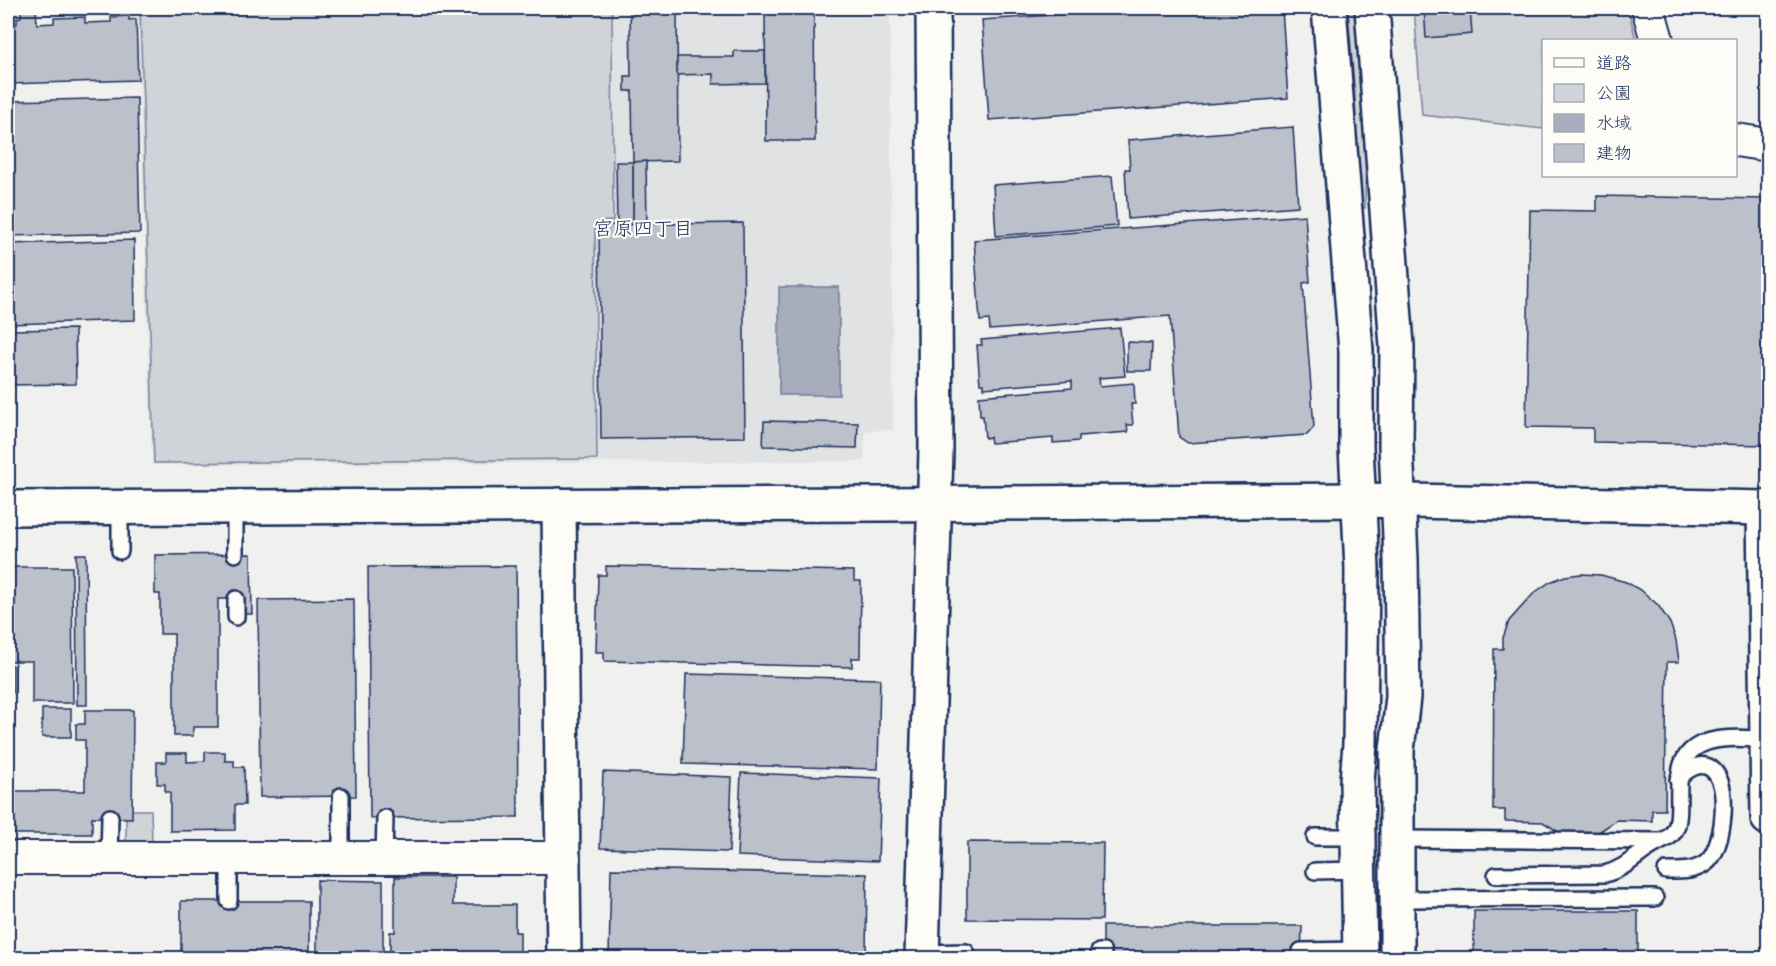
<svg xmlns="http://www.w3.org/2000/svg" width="1776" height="966" viewBox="0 0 1776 966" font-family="Kalam,'Klee One',sans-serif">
<rect width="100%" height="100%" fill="#f0f0ee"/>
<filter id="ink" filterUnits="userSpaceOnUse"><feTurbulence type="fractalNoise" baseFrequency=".0167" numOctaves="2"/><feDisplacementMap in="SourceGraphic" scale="12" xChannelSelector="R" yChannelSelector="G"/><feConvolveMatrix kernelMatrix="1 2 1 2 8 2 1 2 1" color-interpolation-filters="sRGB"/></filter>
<g filter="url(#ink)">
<path fill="#e0e2e3" d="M137,8H890L893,430L865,431L864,461L152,465Z"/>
<g fill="#d0d3d8" stroke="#76819b" stroke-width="1.5">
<path d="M140,8H612L613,221L595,222L597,459L154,463Z"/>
<path d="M1348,8H1356L1366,141L1365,208L1359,207L1355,96Z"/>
<path d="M1414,8H1628L1636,40H1544L1543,129L1422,115Z"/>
<path d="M1375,743H1381V958H1374Z"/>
<path d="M126,810H151L152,843H126Z"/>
</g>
<rect fill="#a7adbd" stroke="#6f7b97" stroke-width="1.5" x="779" y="287" width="60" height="108"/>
<g fill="#bbc0ca" stroke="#1b2f5e" stroke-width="1.5">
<path d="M21,8H36L37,24L54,23V18L85,17V23L111,22V17L129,16V20L136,19L138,80L8,84V24H17V18L21,17Z"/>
<path d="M630,8H677L678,161L633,162L632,91H625V76H631Z"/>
<path d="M765,8H814L815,141H766Z"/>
<path d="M1151,8H1282L1288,98L989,120L982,20Z"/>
<path d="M1424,8H1470L1472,34L1426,38Z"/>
<path d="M734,51H765V83L713,84V74L677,75V57H734Z"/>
<path d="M137,98L140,233L8,236V101Z"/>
<path d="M1293,127L1298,206L1128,219L1125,169H1130L1128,140Z"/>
<path d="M646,161L647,224H633V162Z"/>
<path d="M616,162H633V224H617Z"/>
<path d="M1112,176L1117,226L996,236L993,185Z"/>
<path d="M1597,196L1768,199V445L1593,442V428L1526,427L1530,210L1597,211Z"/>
<path d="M1305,215L1310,282L1303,283L1314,427L1307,435L1188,443L1179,437L1170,316L990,330L989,320L980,321L974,240Z"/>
<path d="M743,223L745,437L601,439L599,225Z"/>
<path d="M134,240L135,320L8,324V244Z"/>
<path d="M1120,328L1125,376L1099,378L1100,386L1134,383L1135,404H1131L1133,425H1127L1128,432L1079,436V441L1053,443V438L991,443L990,437L985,438L983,416H980L979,396L1072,388V381L984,388V384H980L977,345H982L981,340Z"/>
<path d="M75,329L76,384L8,385V330Z"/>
<path d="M1127,342L1152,343L1151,371H1127Z"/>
<path d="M764,421L858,423L857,448L763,446Z"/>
<path d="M76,554H86L87,705H77Z"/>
<path d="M251,554L252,614H242L243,599H218V727H193V736H174V634H160V594H155V555Z"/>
<path d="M516,566L518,817L370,818L368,567Z"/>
<path d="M606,566L854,571V581H861L860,658H852V667L604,661V652H596L598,575H606Z"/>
<path d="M8,567H72L73,703H32V661H8Z"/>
<path d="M1581,574L1601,575L1626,582L1642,591L1658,605L1670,623L1676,640L1679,662H1667L1665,810H1652V821L1617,820L1594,835L1565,836L1543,822L1505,821V810H1493L1494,649H1503V638L1509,621L1534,593L1550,582L1565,576Z"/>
<path d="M354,599L356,796L260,797L258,600Z"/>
<rect x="8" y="665" width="5" height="28"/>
<path d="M686,674L880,679L878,769L683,764Z"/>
<rect x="42" y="709" width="29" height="28"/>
<path d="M85,710H133L132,818L92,817V834H8V769H12V791H85V740H76V724H85Z"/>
<path d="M205,752H225V761H234V767H244L245,805H235V830L170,831V792H165V784H157V762H166V753H187V762L205,761Z"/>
<path d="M603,772L732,777L729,852L600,848Z"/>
<path d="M741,773L881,778L878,861L737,856Z"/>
<path d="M967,842L1103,843L1102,920L967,919Z"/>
<path d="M611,869L867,874L866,958H609Z"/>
<path d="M395,877H453V905H515V932H520V958H390V932H395Z"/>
<path d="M317,880L383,881V958H317Z"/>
<rect x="181" y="901" width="128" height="57"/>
<rect x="1474" y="911" width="164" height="47"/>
<path d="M1103,926H1302L1301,958H1103Z"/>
<path d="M34,957H117L34,958Z"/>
</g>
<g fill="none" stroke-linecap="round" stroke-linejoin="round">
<g stroke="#1b2f5e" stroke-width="20">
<g id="lane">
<path d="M235,507V554"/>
<path d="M120,551V507"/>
<path d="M236,599V617"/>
<path d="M341,796V858"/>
<path d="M1315,837H1358"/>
<path d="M1397,839L1661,841C1701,829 1653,759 1707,742C1726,736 1748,739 1767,739"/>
<path d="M109,858L110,817"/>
<path d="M229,858V901"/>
<path d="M384,858L385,818"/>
<path d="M1315,871L1359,870"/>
<path d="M1666,871C1680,871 1694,872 1706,863C1723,850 1728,797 1719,779C1709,757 1690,765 1678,780"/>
<path d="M1496,875L1605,874C1630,867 1638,852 1660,842"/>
<path d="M1397,899L1655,898"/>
<path d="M1301,951L1360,950"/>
<path d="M1099,952H1103"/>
<path d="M922,953L966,952"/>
</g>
</g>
<g stroke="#1b2f5e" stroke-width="36">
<g id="street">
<path d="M1648,8L1657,40"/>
<path d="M1736,140L1768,145"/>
<path d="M8,858H564"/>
</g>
</g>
<g stroke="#1b2f5e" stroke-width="38">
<g id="secondary">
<path d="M1329,8L1356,351V446L1362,569L1360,744L1357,781L1360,958"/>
<path d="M1372,8L1397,346L1396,445L1401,560L1403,697L1397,750V958"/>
<path d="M559,505L564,958"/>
<path d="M8,508L884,504L1359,500L1768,508"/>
<path d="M1764,508L1768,818"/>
<path d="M922,958L936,450L933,8"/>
</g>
</g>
<use href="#lane" stroke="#fdfcf7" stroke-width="15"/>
<use href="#street" stroke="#fdfcf7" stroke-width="32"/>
<use href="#secondary" stroke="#fdfcf7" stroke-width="33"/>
</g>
</g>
<g text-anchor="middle" stroke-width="4.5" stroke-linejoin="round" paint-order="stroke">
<g font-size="20" fill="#1b2f5e" stroke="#fdfcf7">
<text x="643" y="235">宮原四丁目</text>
</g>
</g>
<rect width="1776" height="966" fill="none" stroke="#fdfcf7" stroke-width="30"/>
<rect x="15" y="15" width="1746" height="936" fill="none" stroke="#1b2f5e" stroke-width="2" filter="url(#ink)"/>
<rect x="1542" y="39" width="195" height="138" fill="#fdfcf7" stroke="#a3aaba" stroke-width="1.5"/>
<rect x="1554" y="58" width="30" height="9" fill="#fdfcf7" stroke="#a3aaba" stroke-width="1.5"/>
<text x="1596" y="69" font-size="18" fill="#1b2f5e">道路</text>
<rect x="1554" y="84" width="30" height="18" fill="#d0d3d8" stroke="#a3aaba" stroke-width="1.5"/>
<text x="1596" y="99" font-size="18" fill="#1b2f5e">公園</text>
<rect x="1554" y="114" width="30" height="18" fill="#a7adbd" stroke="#a3aaba" stroke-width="1.5"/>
<text x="1596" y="129" font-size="18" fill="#1b2f5e">水域</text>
<rect x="1554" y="144" width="30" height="18" fill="#bbc0ca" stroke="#a3aaba" stroke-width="1.5"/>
<text x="1596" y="159" font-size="18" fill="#1b2f5e">建物</text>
</svg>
